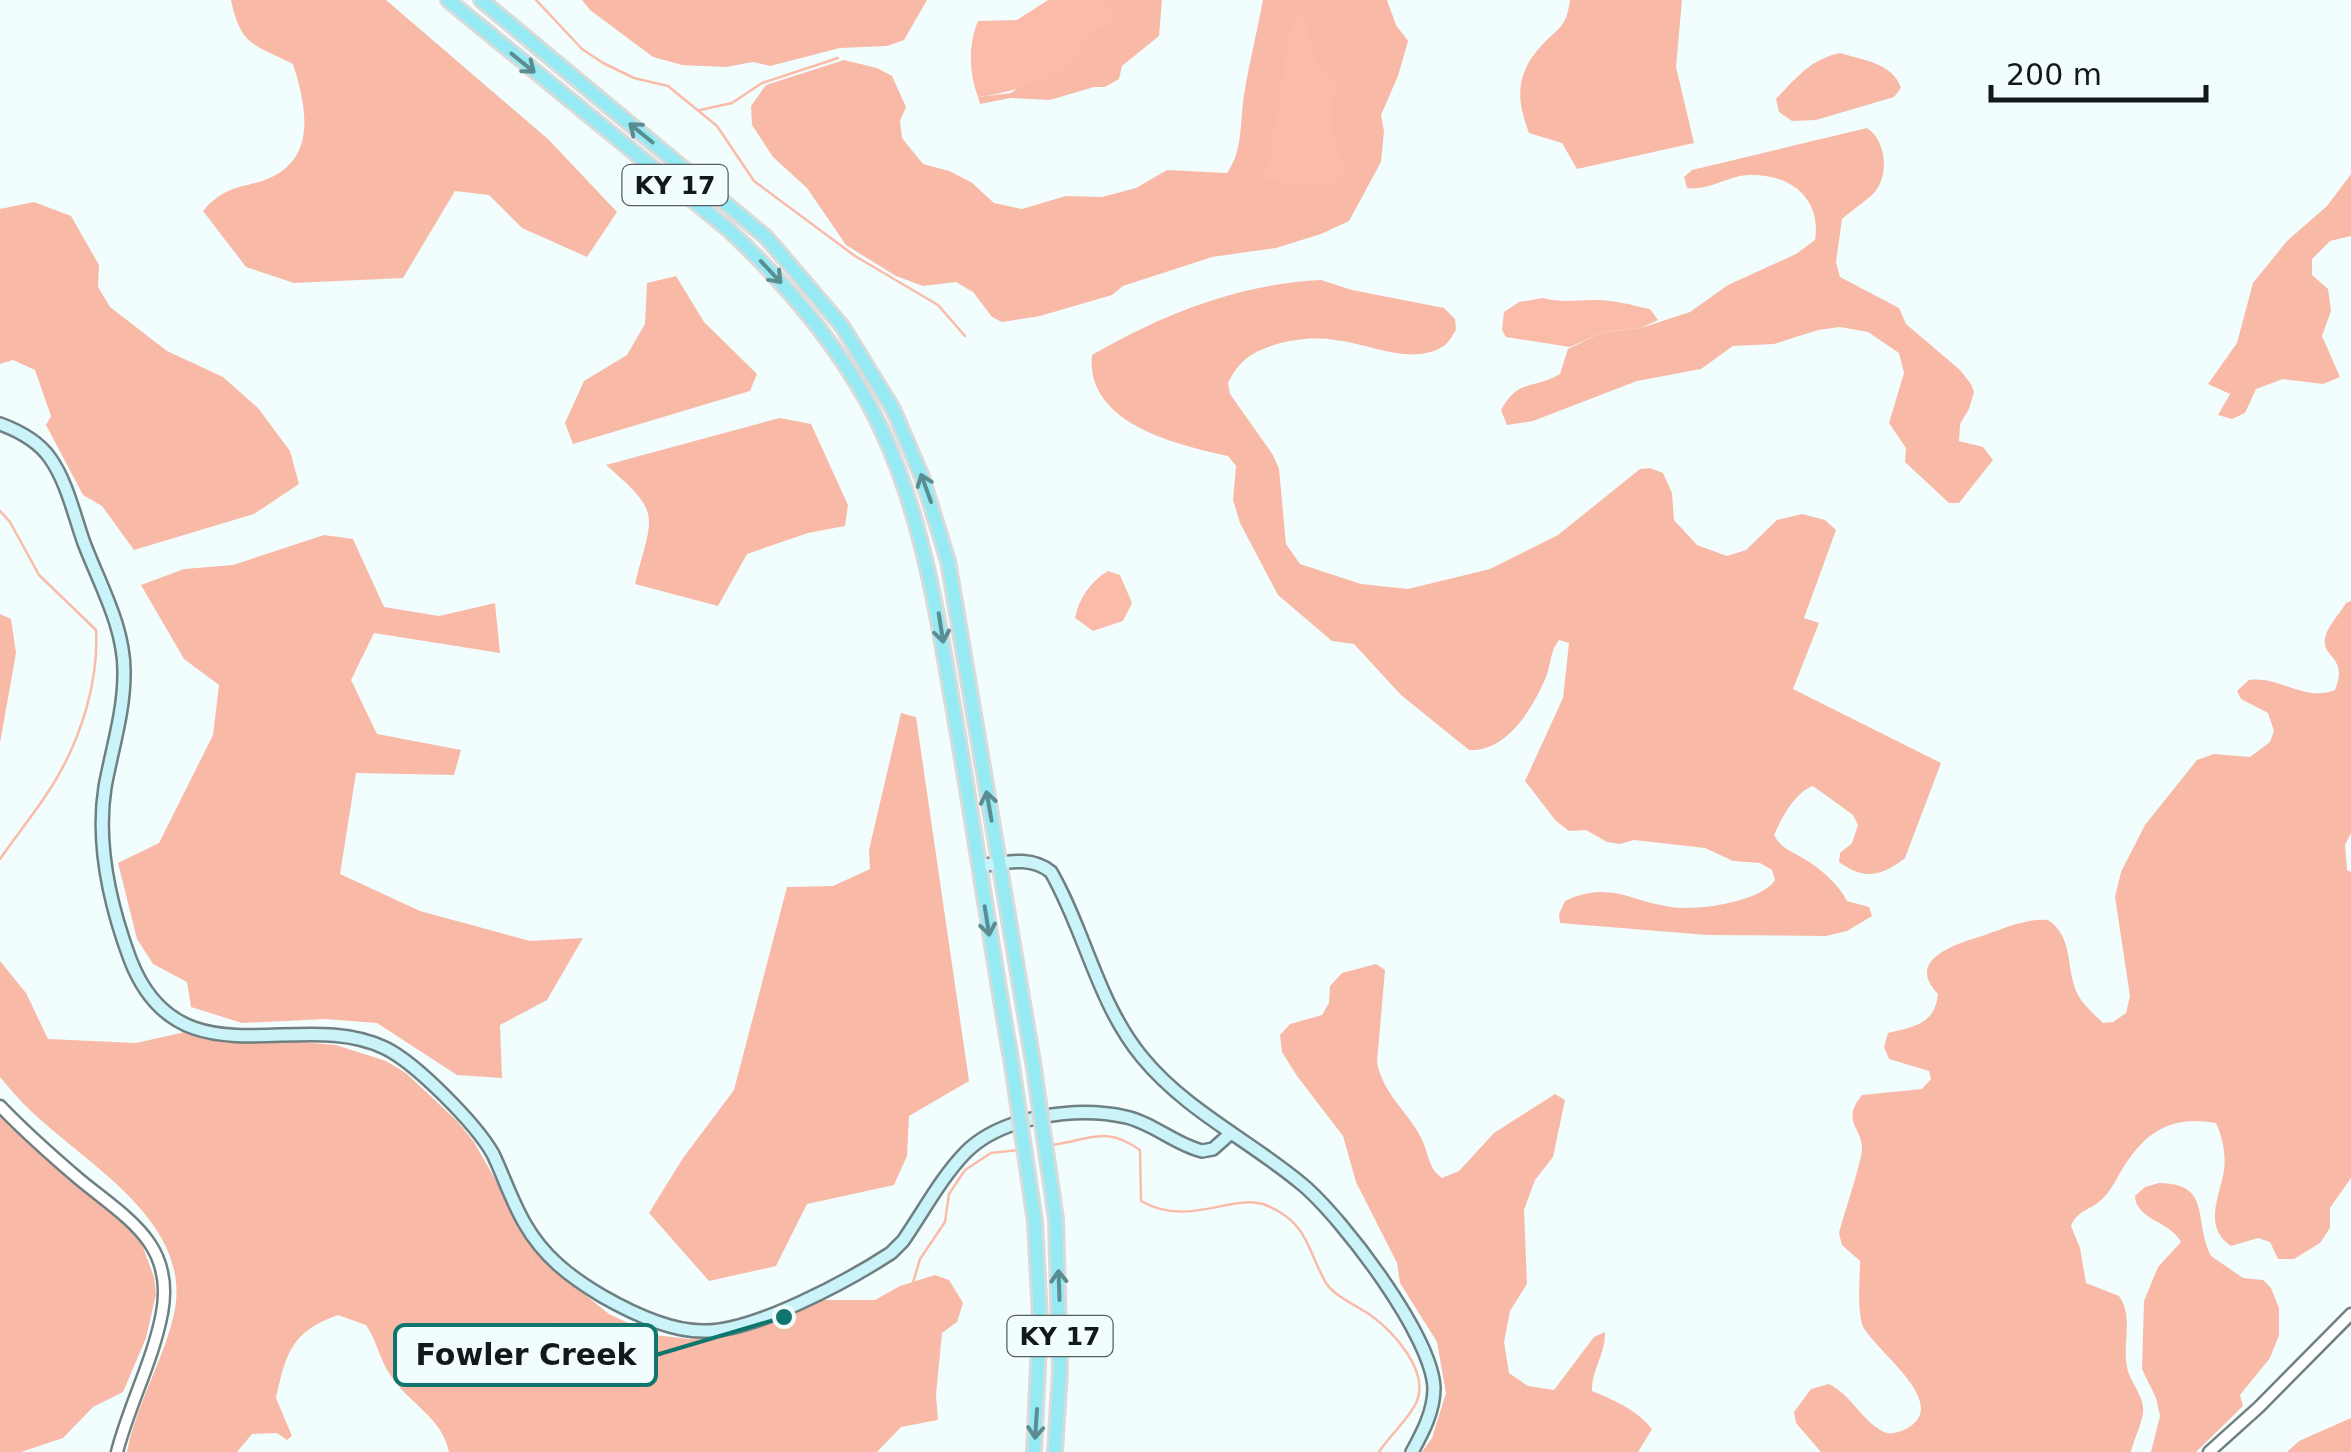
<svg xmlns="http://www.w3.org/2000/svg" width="2351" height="1452" viewBox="0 0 2351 1452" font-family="'DejaVu Sans',sans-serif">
<rect width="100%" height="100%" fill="#f2fdfe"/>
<g fill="#f8baa7">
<path d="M231,0H386L548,139L617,212L587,257L522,228L489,195L455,191L403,278L294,283L246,267L203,211C231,179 250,191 279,173C317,149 304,99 293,64C254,44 241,47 231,0Z"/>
<path d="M582,0H927L904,40L887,46L840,48L770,66L753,62L726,67L682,65L653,57L590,10Z"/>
<path d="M1099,0H1162L1159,36L1122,66L1119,79L1105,87H1094L1050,100L1011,98L980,104L978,97L1011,93L1112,18Z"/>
<path d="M1263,0H1387L1396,25L1408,41L1398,76L1381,115L1384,131L1381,162L1349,221L1321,234L1276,248L1212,257L1123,286L1112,295L1040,316L1002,322L992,317L973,292L956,282L923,286L896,276L846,245L807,188L773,157L752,125L751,106L766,85L844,60L877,68L892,76L906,107L900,121L902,138L923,164L949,171L971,182L994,203L1022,209L1066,196L1102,197L1136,188L1167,170L1227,173C1243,151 1240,122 1244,95C1249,64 1257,32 1263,0Z"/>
<path d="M1570,0H1682L1676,67L1694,143L1577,169L1562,143L1529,133C1516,99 1515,74 1542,45C1560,26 1566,28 1570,0Z"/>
<path d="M1840,53C1863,60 1893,63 1901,88L1894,97L1816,120L1792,121L1779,112L1776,99C1796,78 1811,59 1840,53Z"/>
<path d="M1867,128C1886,140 1890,175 1874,193C1865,202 1852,210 1842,219L1836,262L1840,277L1899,308L1906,324L1960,370L1971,384L1974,392L1969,409L1960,424L1959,441L1983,447L1993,460L1959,503H1949L1905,462L1906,448L1889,423L1904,373L1899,353L1868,332L1840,327L1818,330L1774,344L1733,346L1701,369L1637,381L1533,421L1507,425L1501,410C1518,378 1533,390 1560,374L1568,349L1600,333L1641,328L1690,312L1728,285L1796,254L1815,240C1822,198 1789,173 1748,175C1727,176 1709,191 1687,188L1684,177L1692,170Z"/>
<path d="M2351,174V236L2330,241L2312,259V275L2328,289L2331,311L2322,336L2340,377L2323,384L2283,379L2256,389L2245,413L2232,419L2218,415L2230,394L2208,384L2237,343L2253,283L2287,241L2327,206Z"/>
<path d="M34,202L71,216L99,265L98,287L110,307L167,351L223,377L258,408L290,451L299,484L254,514L134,550L102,506L83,495L46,425L51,416L35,370L13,360L0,364V209Z"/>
<path d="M676,276L704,322L757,374L750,391L573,444L565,423L584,381L627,355L645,324L647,283Z"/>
<path d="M1321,280L1352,290L1444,308L1455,319L1456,330C1452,336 1448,344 1442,347C1410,366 1368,343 1335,340C1315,337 1293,339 1274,345C1250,353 1239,361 1228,383L1230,394L1273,455L1279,469L1286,544L1300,564L1361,584L1408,589L1490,569L1558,535L1640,469L1650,468L1663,473L1672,493L1674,520L1697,545L1727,556L1746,550L1777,520L1802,514L1825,520L1836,530L1804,618L1819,623L1793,689L1941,763L1905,858C1880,877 1864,880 1839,862L1840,853L1852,843L1858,825L1853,815L1813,786C1795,792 1781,819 1774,835C1782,850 1793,851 1806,860C1821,869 1840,886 1847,901L1869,907L1872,916L1847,931L1826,936L1707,935L1560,923L1559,914L1565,901C1610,880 1631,902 1672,907C1697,911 1761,902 1775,880L1772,870L1760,863L1733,861L1705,848L1634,840L1620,844L1607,842L1586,830L1569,831L1556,821L1525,781L1563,698L1569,643L1559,640C1550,651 1551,664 1546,677C1533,708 1507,752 1469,750L1401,695L1354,644L1332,641L1278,595L1240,523L1233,500L1236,466L1228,456C1178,445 1085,424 1092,355C1163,314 1238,284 1321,280Z"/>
<path d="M780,418L811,424L848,505L845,526L808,533L747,554L718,606L635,584C652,514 664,515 606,465Z"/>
<path d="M324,535L353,539L384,607L439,616L495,603L500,653L374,633L351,680L377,734L461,750L454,775L356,773L340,874L420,911L530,941L583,938L547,1000L500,1025L502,1078L457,1075L377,1023L325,1019L242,1023L191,1007L187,982L153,964L137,939L118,863L159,843L213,735L219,685L184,659L141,585L184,569L233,565Z"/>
<path d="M2351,601V833L2345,845L2347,870L2351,872V1178L2330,1208V1228L2320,1243L2294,1259H2278L2270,1242L2258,1238L2231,1246C2203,1228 2219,1197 2224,1171C2226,1154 2223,1139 2216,1123C2172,1115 2146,1131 2123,1168C2116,1179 2110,1193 2100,1201C2088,1211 2078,1210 2071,1226L2080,1248L2086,1283L2119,1296C2134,1317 2122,1343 2127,1367C2130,1383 2145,1396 2143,1413C2141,1426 2134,1439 2131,1452H1821L1796,1423L1794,1412L1811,1389L1829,1384C1851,1395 1861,1419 1882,1431C1888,1435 1897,1433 1904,1430C1957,1405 1870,1348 1862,1324C1857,1305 1860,1280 1860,1261L1842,1245L1839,1233C1843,1217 1863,1158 1862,1147C1861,1127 1841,1121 1862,1095L1922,1089L1931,1079L1929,1071L1889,1059L1884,1047L1888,1033C1914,1027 1935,1024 1938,994C1903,958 1960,943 1985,935C2005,928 2027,918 2048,920C2071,935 2067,962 2074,985C2078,1001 2092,1012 2103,1023L2113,1022L2126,1013L2130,996L2115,897L2121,872L2145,825L2197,760L2214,754L2250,757L2270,742L2274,731L2268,713L2241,699L2237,691L2249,680C2280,676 2305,702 2335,690C2349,656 2321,658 2325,638C2327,627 2340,613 2346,603Z"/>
<path d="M0,614L11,619L16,653L0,743Z"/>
<path d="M901,713L916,717L969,1081L909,1116L907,1156L894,1185L807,1204L776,1266L709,1281L649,1213L683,1158L734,1090L787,887L833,886L870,869L869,850Z"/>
<path d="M0,961L26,993L48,1039L136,1043L185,1032L336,1045L386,1061L406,1073L457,1121L474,1142L537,1253L553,1269L609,1314L654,1335L690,1339L721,1336L816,1300H875L900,1286L935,1275L949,1280L963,1303L957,1322L942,1333L936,1395L938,1420L901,1427L877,1452H449C442,1417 409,1404 391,1376C380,1361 377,1341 366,1325L338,1315C291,1332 286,1353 276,1398L292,1436L287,1440L277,1433L252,1434L237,1452H127C136,1404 163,1362 174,1314C194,1222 87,1165 31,1111C20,1101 10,1089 0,1077Z"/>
<path d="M1376,964L1385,970L1377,1062C1383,1096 1411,1113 1424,1144C1429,1158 1430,1170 1442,1178L1459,1171L1494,1133L1555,1094L1565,1100L1553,1157L1535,1180L1524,1210L1527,1284L1510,1311L1504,1342L1509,1373L1528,1386L1554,1390L1594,1337L1605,1332C1606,1353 1591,1371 1592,1391C1614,1400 1637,1410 1652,1429L1638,1452H1422L1432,1438L1446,1393L1437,1342L1400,1283L1397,1263L1356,1182L1343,1136L1297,1076L1282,1052L1280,1035L1290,1024L1322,1015L1329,1003L1330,986L1342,973Z"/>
<path d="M0,1115L140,1239L154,1277L156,1294L146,1338L123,1392L93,1407L63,1438L21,1452H0Z"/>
<path d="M2159,1183C2212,1184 2193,1218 2211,1256L2243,1278L2263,1280L2271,1288L2279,1308V1335L2270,1358L2240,1395L2243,1406L2196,1452H2151L2160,1416L2156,1398L2142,1369L2144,1301L2158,1267L2181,1242C2170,1221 2136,1220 2135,1196L2145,1187Z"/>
<path d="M2351,1418V1452H2287L2299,1441Z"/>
</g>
<g fill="#fabca9">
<path d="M1048,0H1099L1109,5L1112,18L1081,43L1075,61C1042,81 1015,92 978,97C969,73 968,45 978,21L1017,20Z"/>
<path d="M1300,8C1312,25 1306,48 1317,64C1326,76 1329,70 1337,89C1319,122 1341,143 1346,176L1332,187L1263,180L1269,163L1292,23Z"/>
<path d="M1543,298C1562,303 1574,300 1592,300C1612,299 1631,305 1650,309L1658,320L1641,328L1600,333L1570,347L1506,337L1502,330L1504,312L1519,302Z"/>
<path d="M1108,571L1120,575L1132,603L1123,621L1093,631L1075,618C1079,598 1090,582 1108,571Z"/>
</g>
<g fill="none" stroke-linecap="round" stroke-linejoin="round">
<g stroke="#fabca9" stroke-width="2.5">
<path d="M536,0L582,49L603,63L634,78L668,86L717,126L754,181L855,256L938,305L965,336"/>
<path d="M700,110L732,103L762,83L838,58"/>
<path d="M0,511L10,522L39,575L96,630C99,680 81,738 55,781C39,808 18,833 0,859"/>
<path d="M0,981L30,1024L35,1045L52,1063L87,1085L140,1073L227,1065L303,1070L327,1075L363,1090L411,1095L457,1132L469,1168L506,1210L528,1245L548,1313L562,1330L638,1351L681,1370L722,1339L784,1317L866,1321L891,1308L910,1293L920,1259L945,1222L949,1194L965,1170L991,1153L1019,1150"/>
<path d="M1052,1145C1090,1140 1105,1125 1140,1150L1141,1201C1190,1229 1234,1191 1268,1206C1309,1224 1307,1250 1326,1283C1334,1296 1357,1306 1369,1314C1393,1331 1431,1372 1416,1403C1408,1420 1389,1436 1379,1452"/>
</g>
<g stroke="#708082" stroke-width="15">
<g id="tertiary">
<path d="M0,1106C25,1132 52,1156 79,1179C126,1218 175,1243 162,1313C153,1361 129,1405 117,1452"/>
<path d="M2209,1452L2259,1407L2351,1314"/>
</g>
</g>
<g stroke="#708082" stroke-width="16">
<g id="secondary">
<path d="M0,424C19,431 38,441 50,458C67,482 74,515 84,543C100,585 125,628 124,674C124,712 112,749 105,787C96,844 110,905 130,959C179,1087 299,1006 385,1048C416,1063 476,1124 493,1154C504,1177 512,1202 525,1224C543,1256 570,1277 602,1296C630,1312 669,1331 702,1331C752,1333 848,1281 891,1253L903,1241C923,1212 941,1178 965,1153C1001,1116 1077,1106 1126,1117C1153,1123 1176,1145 1202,1151L1213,1149L1231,1133"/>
<path d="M979,866C1004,863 1030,855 1051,872C1085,931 1098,1004 1142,1057C1186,1111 1251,1141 1303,1185C1343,1219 1432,1336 1434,1388C1434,1411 1423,1432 1412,1452"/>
</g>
</g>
<g stroke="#d9dada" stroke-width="18">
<g id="primary">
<path d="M448,0L729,230C783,281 831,336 867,401C919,496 935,601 953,706C974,826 991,946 1012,1065"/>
<path d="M481,0L766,237L842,326L893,409L922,477L948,561L1033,1062"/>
<path d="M1034,1452L1040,1319L1035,1222"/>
<path d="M1055,1452L1060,1371L1056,1219"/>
</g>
</g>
<use href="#tertiary" stroke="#fff" stroke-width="10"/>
<use href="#secondary" stroke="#caf4f9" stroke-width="11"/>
<use href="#primary" stroke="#95eaf3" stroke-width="12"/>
<g stroke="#d9dada" stroke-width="18" stroke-linecap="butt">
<g id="primary-bridge">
<path d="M1033,1062L1056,1219"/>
<path d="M1012,1065L1035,1222"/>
</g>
</g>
<use href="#primary-bridge" stroke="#95eaf3" stroke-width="12"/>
</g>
<defs><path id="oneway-shaft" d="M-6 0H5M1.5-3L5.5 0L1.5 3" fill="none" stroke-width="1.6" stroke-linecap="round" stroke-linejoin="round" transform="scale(2.5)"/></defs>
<g stroke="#5a8c91">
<use href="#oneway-shaft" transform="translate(523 63) rotate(39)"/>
<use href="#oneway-shaft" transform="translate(641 133) rotate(-141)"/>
<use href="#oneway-shaft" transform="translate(771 272) rotate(47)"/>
<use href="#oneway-shaft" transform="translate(926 488) rotate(-110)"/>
<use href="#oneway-shaft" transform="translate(941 628) rotate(81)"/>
<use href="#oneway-shaft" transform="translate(989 806) rotate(-100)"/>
<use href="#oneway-shaft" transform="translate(987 921) rotate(81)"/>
<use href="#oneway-shaft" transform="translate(1059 1285) rotate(-92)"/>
<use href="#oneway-shaft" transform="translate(1036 1424) rotate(94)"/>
</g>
<g text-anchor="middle" stroke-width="8" stroke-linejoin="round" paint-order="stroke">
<g fill="#f2fdfe" stroke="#565d5e" stroke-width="2.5">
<rect x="622.5" y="165" width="105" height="40" rx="8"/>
<rect x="1007.5" y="1316" width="105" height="40" rx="8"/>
</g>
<g font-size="25" font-weight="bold" fill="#13191a">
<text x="675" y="194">KY 17</text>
<text x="1060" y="1345">KY 17</text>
</g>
</g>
<path fill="none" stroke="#0f766e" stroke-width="4" d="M784 1317L656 1355"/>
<circle fill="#0f766e" stroke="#f2fdfe" stroke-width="4" cx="784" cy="1317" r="10"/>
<rect fill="#f2fdfe" stroke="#0f766e" stroke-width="4" x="395" y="1325" width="261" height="60" rx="10"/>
<g font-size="30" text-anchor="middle" font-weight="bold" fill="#13191a">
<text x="526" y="1365">Fowler Creek</text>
</g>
<path d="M1991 85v15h215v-15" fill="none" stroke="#13191a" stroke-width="5"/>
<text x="2006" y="85" font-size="30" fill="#13191a" stroke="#f2fdfe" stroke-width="8" paint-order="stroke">200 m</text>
</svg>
